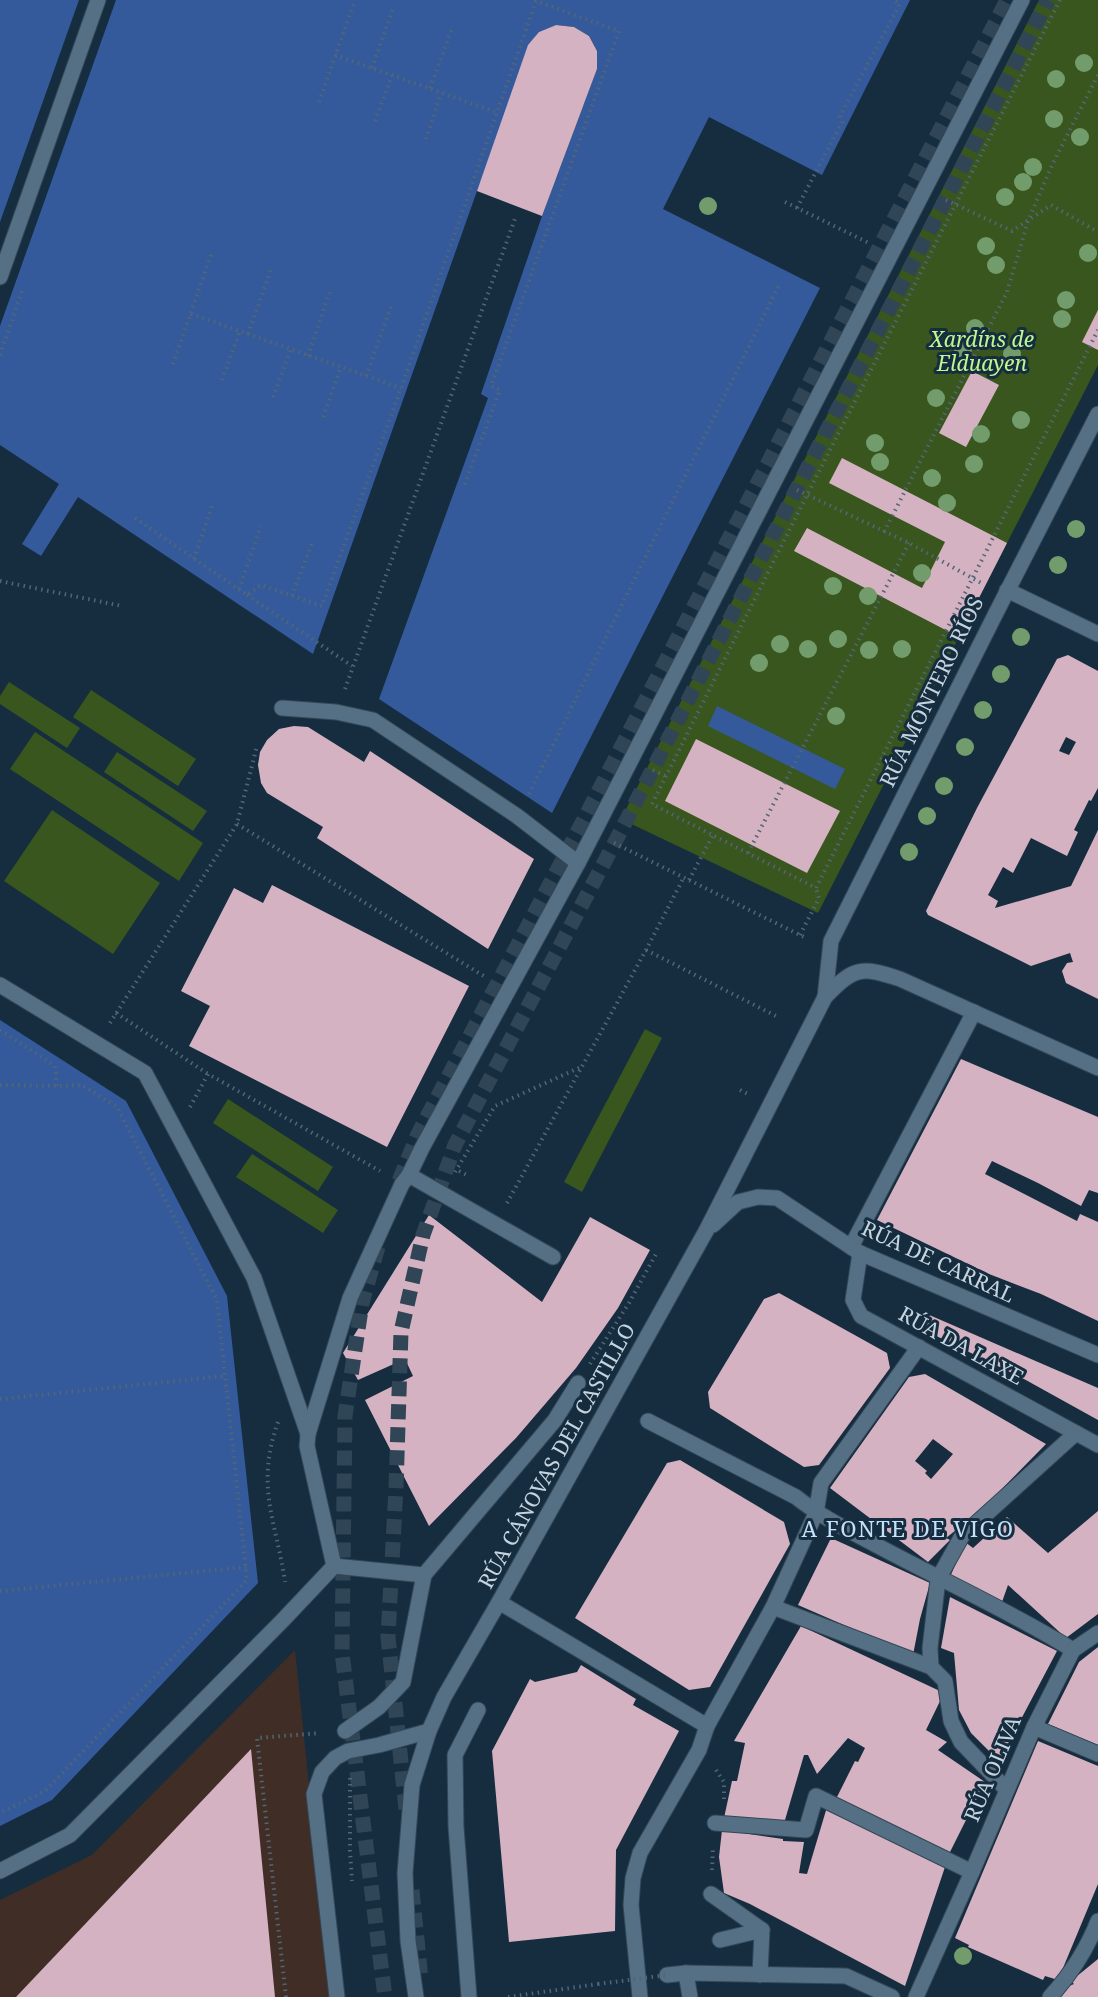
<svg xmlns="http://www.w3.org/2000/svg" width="1098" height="1997" viewBox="0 0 1098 1997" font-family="'Noto Serif',serif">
<rect width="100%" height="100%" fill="#152d3f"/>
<path fill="#402d26" d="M295,1650L331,1997H0V1900L92,1855Z"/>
<g fill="#38561d">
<path d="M1039,0H1098V365L818,913L621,819Z"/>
<path d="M9,682L80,728L67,748L0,704V696Z"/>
<path d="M91,690L196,759L178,786L73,717Z"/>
<path d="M35,732L203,843L179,881L10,769Z"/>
<path d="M117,752L207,811L193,831L104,772Z"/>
<path d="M52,810L160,883L113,954L4,881Z"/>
<path d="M645,1029L662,1038L582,1192L564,1182Z"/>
<path d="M228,1099L333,1167L318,1191L213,1123Z"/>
<path d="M252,1154L338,1210L323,1233L236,1177Z"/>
</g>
<g fill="#345a9b">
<path d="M0,0H79L0,222Z"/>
<path d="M116,0H910L822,175L709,117L663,209L820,288L552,813L379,699L488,398L481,394L542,216L597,69V51L589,36L574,27L556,25L539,32L477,191L313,654L78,497L41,556L22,544L59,484L0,445V326Z"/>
<path d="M717,706L845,769L835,789L708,726Z"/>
<path d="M0,1020L126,1101L227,1296L258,1583L52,1800L0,1826Z"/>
</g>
<g fill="#d5b2c1" fill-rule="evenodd">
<path d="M556,25L574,27L589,36L597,51V69L542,216L477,191L528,45L539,32Z"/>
<path d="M1098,310V350L1082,342Z"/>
<path d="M972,371L999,385L966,447L939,433Z"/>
<path d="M842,458L1007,543L959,637L794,551L807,528L922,588L945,542L829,483Z"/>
<path d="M1068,655L1098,671V788L1091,801L1089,800L1074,830L1078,832L1067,856L1031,838L1013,873L1003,867L988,895L998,901L995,908L1071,886L1098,830V999L1066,983L1062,971L1067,963L1073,962L1070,953L1031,966L928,915L926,911L977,808L1057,659ZM1066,737L1076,742L1069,755L1059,751Z"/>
<path d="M294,726L308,727L364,762L370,751L534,859L488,949L317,838L323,827L267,793L261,783L258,765L260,752L267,740L279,729Z"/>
<path d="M696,739L840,811L807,873L665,801Z"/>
<path d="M272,885L469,986L387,1147L189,1046L210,1006L181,991L234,888L263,903Z"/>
<path d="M961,1059L1098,1117V1193L1089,1190L1081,1206L1038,1183L992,1161L985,1174L1077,1221L1080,1214L1098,1222V1321L1041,1294L989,1274L877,1220Z"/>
<path d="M429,1215L542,1302L590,1217L650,1250L618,1308L576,1368L516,1438L429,1526L365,1400L413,1376L405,1359L358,1380L343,1353Z"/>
<path d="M779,1293L887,1353L890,1368L819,1465L804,1467L710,1408L708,1392L764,1299Z"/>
<path d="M927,1314L1098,1388V1420L1024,1379L920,1328Z"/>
<path d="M925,1374L1046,1444L981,1510L946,1538L950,1540L928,1562L830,1488L909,1377ZM933,1439L953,1454L931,1479L925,1473L927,1471L915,1461Z"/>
<path d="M680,1460L784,1522L790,1544L710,1687L689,1690L575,1618L667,1463Z"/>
<path d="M1098,1511V1614L1066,1638L1008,1585L1002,1602L950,1577L965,1542L973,1548L1007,1517L1048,1553Z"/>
<path d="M831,1538L930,1583L920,1619L913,1655L798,1605Z"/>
<path d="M950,1597L1057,1651L999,1761L971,1733L959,1710L954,1653L941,1648Z"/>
<path d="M801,1626L942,1692V1697L926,1730L947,1742L938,1750L985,1782L949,1854L835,1801L855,1761L858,1762L865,1748L848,1738L817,1774L808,1755H804L785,1820L759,1822L724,1818L732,1781H737L745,1743L734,1741Z"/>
<path d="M1098,1647V1745L1048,1724L1079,1662Z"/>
<path d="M581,1665L636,1699L633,1705L679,1731L616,1850L615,1931L509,1942L492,1751L530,1679L535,1682L577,1672Z"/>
<path d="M1038,1741L1098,1766V1884L1058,1980L1045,1976L1043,1980L968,1947L969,1945L955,1938Z"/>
<path d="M251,1749L275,1997H16Z"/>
<path d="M827,1807L946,1864L905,1986L750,1904L724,1893L719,1857L722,1830L783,1839V1841L804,1842L799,1873L807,1874Z"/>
<path d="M1098,1959V1997H1059L1069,1986L1074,1984L1071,1981Z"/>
</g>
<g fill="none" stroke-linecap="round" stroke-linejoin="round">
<g stroke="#304657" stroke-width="15" stroke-dasharray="15 8" stroke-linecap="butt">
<path d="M399,1181L418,1134L581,825L1007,0"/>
<path d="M378,1247L362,1303L345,1416L342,1653L385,1997"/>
<path d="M406,1809L388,1637L396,1487L401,1332L423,1235L455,1145L625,823L1048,0"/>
<path d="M412,1890L421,1979"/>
</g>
<g stroke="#334756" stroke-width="17">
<g id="service">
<path d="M282,708L336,712L373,720L517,816L578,863"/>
<path d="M851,1247L974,1012"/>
<path d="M337,1997L314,1794L322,1772L335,1758L348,1751L379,1745L429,1731"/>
</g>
</g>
<g stroke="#334756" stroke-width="17">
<g id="pedestrian">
<path d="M0,277L98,0"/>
<path d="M0,985L145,1073L254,1278L308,1434"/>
<path d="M409,1175L553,1257"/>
<path d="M648,1421L796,1497C821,1517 850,1531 878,1546C943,1581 1010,1611 1073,1650"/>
<path d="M334,1566L307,1446L308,1434L350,1298L402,1184L409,1175L422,1148L578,863L1022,0"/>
<path d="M334,1566L424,1575"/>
<path d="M773,1607L931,1667L945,1681L951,1721L961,1742L1006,1789"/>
<path d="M931,1667L930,1648L938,1579L962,1536L1076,1433"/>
<path d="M707,1726L773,1607L816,1513L821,1483L919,1347"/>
<path d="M1034,1727L1098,1754"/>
<path d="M345,1731L379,1707L403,1682L424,1575L555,1420L578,1383"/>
<path d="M715,1823L806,1830L816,1796L972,1872"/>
<path d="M0,1871L70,1835L283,1620L334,1566"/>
<path d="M711,1894L762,1930L760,1975"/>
<path d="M720,1940L762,1930"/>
<path d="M686,1973L690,1997"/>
<path d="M667,1975L686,1973L846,1976L892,1997"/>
<path d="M469,1997L456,1827L455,1755L478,1710"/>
<path d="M916,1997L972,1872L1034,1727L1073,1650L1098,1633"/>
<path d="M1050,1997C1071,1974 1087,1949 1098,1921"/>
</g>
</g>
<g stroke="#334756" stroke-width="17">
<g id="minor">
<path d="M1007,590L1098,634"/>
<path d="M825,997L831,941L997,611L1098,414"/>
<path d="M713,1225L738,1202L758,1197L777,1198L860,1253L1098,1355"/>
<path d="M706,1231L825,997C854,967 861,966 900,979L1098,1068"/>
<path d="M860,1253L853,1300L861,1316L1098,1445"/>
<path d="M499,1602L707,1726L699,1750L640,1853L633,1878L631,1905L640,1997"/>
</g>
</g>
<g stroke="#334756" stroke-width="17">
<path id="tertiary" d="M416,1997L408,1941L405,1873L412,1785L429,1731L444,1697L499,1602L706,1231"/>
</g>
<g stroke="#526676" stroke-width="4" stroke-dasharray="1.5 4.5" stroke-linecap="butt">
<path d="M1060,0L807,495L652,804L816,888L1098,330"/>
<path d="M335,55L499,113"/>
<path d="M372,68L394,6"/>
<path d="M430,88L453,26"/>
<path d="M319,102L355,0"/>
<path d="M375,121L392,75"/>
<path d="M426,139L441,93"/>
<path d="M946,200L1012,231L1051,205L1098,232"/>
<path d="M785,202L871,244"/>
<path d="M797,208L842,122L840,116L900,4L893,0"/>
<path d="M191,314L401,388"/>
<path d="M248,334L271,270"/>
<path d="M0,355L22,291"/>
<path d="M308,356L330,291"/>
<path d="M173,364L212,252"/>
<path d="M366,376L391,307"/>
<path d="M222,380L240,331"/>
<path d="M273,397L291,349"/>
<path d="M323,417L341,367"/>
<path d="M797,490L909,543L983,584"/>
<path d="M135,518L247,595L261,585L322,606L401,388L536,1L619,31L491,386L500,390L464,486"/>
<path d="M884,532L1007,292L1028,221L1053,163L1098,75"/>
<path d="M194,559L212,506"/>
<path d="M0,581L122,606"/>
<path d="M239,589L261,526"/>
<path d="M247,595L352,666"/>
<path d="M292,596L312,543"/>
<path d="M345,689L516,216"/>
<path d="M653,770L665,776"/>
<path d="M529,794L780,283"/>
<path d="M237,824L487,978"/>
<path d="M614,843L806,938"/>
<path d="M748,853L909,543"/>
<path d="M689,880L713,835"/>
<path d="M800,935L819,898L816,888"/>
<path d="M646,950L776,1016"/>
<path d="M116,1013L208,1074"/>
<path d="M110,1023L237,824L257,746"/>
<path d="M0,1030L55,1066L57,1086"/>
<path d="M0,1085L57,1086L82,1085L117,1107L217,1300L247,1580L45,1791L0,1813"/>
<path d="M740,1090L750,1095"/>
<path d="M190,1107L208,1074L380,1171"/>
<path d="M459,1171L467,1175"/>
<path d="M455,1172L495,1106L581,1067"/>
<path d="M507,1203L646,950L684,877"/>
<path d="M590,1364L629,1303L656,1254"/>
<path d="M0,1399L225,1376"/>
<path d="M278,1422C255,1487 276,1520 285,1582"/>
<path d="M0,1591L246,1567"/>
<path d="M716,1770L724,1782V1799"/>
<path d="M350,1778V1851L352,1881"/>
<path d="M712,1870L713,1847"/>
<path d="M286,1997L257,1738L320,1733"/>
<path d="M508,1997L598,1984"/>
</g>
<use href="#service" stroke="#556f84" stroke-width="15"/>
<use href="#pedestrian" stroke="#556f84" stroke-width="15"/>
<use href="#minor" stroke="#556f84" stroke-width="15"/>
<use href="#tertiary" stroke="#556f84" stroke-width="15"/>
<path stroke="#526676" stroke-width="4" stroke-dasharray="1.5 4.5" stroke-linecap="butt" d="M598,1984L667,1975"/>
</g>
<g fill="#729c6c">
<circle cx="1084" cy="63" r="9"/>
<circle cx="1056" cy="79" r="9"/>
<circle cx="1054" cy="119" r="9"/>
<circle cx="1080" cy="137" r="9"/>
<circle cx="1033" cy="167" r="9"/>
<circle cx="1023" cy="182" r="9"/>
<circle cx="1005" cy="197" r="9"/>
<circle cx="708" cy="206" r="9"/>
<circle cx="986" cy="246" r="9"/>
<circle cx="1088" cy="253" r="9"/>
<circle cx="996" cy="265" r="9"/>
<circle cx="1066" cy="300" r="9"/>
<circle cx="1062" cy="319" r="9"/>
<circle cx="975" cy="328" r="9"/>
<circle cx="963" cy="349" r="9"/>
<circle cx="1012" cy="354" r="9"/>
<circle cx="936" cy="398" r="9"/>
<circle cx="1021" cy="420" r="9"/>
<circle cx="981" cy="434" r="9"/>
<circle cx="875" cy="443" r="9"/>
<circle cx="880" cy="462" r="9"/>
<circle cx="974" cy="464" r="9"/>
<circle cx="932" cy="478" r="9"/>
<circle cx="947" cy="503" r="9"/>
<circle cx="1076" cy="529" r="9"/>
<circle cx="1058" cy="565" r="9"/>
<circle cx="922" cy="573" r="9"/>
<circle cx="833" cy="586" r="9"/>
<circle cx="868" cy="596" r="9"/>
<circle cx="1021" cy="637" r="9"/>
<circle cx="838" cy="639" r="9"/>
<circle cx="780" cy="644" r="9"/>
<circle cx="808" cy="649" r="9"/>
<circle cx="902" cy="649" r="9"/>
<circle cx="869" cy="650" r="9"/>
<circle cx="759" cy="663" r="9"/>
<circle cx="1001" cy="674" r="9"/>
<circle cx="983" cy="710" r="9"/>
<circle cx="836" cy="716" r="9"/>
<circle cx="965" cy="747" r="9"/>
<circle cx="944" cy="786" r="9"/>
<circle cx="927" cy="816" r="9"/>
<circle cx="909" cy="852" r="9"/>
<circle cx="963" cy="1956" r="9"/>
</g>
<g text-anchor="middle" stroke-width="6" stroke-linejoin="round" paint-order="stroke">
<g font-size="21" font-style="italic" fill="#bef790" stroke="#152d3f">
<text x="982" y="347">Xardíns de<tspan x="982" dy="24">Elduayen</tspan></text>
</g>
<g font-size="21" fill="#c6d4e0" stroke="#152d3f">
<text transform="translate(932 692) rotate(-64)" y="7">RÚA MONTERO RÍOS</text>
<text transform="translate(938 1262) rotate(25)" y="7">RÚA DE CARRAL</text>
<text transform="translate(961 1346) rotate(29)" y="7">RÚA DA LAXE</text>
<text transform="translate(557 1456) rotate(-61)" y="7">RÚA CÁNOVAS DEL CASTILLO</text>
<text transform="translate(993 1769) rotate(-67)" y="7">RÚA OLIVA</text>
</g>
<g font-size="22" letter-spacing="1.5" fill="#c3e0f8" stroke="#152d3f">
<text x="908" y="1537">A FONTE DE VIGO</text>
</g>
</g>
</svg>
